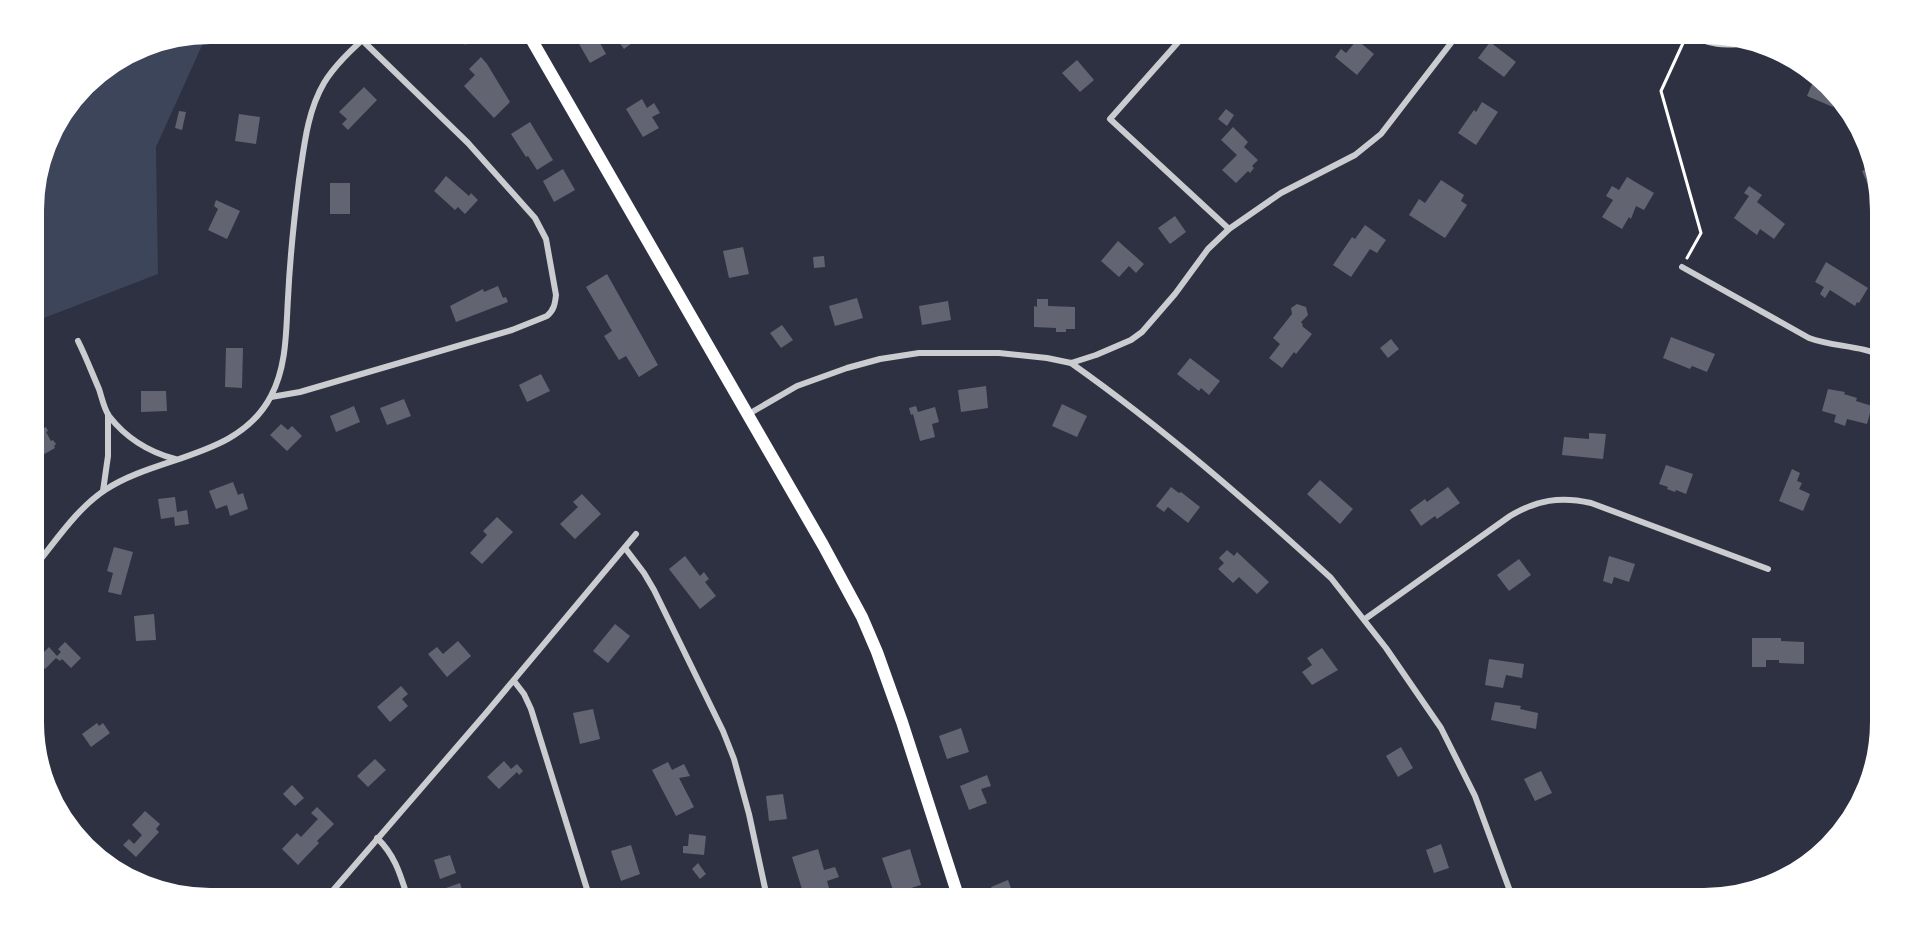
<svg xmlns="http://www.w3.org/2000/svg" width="1915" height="932" viewBox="0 0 1915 932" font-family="'Asap Condensed',sans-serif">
<rect width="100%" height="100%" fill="#2d3142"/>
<path fill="#3c4559" d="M209,30L156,147L158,274L31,323L30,199L48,131L91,75L142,44Z"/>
<g fill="#626471">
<path d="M455,30H480L482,33L465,45Z"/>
<path d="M1100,30H1125L1114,42Z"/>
<path d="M1239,30H1260L1251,41Z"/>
<path d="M594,32L606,54L590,63L578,42Z"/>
<path d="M629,33L635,41L624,49L618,41Z"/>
<path d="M1357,40L1374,54L1357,75L1335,57L1341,49L1346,53Z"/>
<path d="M1490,42L1516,62L1504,77L1478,58Z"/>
<path d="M481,57L487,64L510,102L494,118L464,86L475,75L469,69Z"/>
<path d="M1077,60L1094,80L1080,92L1062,73Z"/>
<path d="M1815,77L1824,81L1838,93L1833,107L1807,96Z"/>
<path d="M364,87L377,100L348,130L342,124L347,119L339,112Z"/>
<path d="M642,99L647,108L654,103L660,113L652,117L659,128L643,137L626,109Z"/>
<path d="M1482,102L1498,112L1476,145L1458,133L1474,110L1476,112Z"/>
<path d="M1226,109L1234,115L1227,126L1218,119Z"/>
<path d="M179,111L186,112L182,130L175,128Z"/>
<path d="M239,114L260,117L256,144L235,141Z"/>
<path d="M530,122L553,160L537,170L528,156L526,157L511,134Z"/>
<path d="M1233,127L1248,142L1244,147L1258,160L1252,166L1254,168L1250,173L1248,171L1236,183L1222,170L1237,155L1221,140Z"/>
<path d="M1874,165L1883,187L1884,200L1876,203L1862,171Z"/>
<path d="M563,169L575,190L554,202L543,181Z"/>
<path d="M446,176L469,196L471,193L478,200L465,214L458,207L455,210L434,191Z"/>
<path d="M1627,177L1654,193L1644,210L1636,206L1631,219L1629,217L1622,229L1602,217L1613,200L1606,196L1612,186L1619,190Z"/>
<path d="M1441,180L1464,195L1461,201L1467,205L1445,238L1409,215L1419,199L1425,203Z"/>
<rect x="330" y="183" width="20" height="31"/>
<path d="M1749,186L1762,195L1757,202L1785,224L1774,239L1760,229L1757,235L1734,218L1749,196L1744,193Z"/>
<path d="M216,200L240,211L227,239L208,230L218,209L214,206Z"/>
<path d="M1175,216L1186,232L1170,244L1158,228Z"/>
<path d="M1365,225L1386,240L1377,253L1370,249L1351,277L1333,265L1352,237L1355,239Z"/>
<path d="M1118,241L1144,264L1136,273L1129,266L1119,277L1101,261Z"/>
<path d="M743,247L749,274L729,278L723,251Z"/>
<path d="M824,256L825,267L814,268L813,257Z"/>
<path d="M1826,262L1868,288L1859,303L1857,302L1855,306L1830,290L1825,298L1820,294L1824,287L1815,282Z"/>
<path d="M607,274L658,365L639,377L626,356L619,360L604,336L612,331L586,287Z"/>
<path d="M498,286L503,298L506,297L508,302L456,322L450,306L483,289L484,292Z"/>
<path d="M857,298L863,318L835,326L829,306Z"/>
<path d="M1037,299H1048V306L1075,307V329H1066V332H1056V328L1034,327V306L1037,307Z"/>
<path d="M948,301L951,320L922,325L919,306Z"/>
<path d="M1297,304L1306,307L1308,315L1301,322L1303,325L1302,326L1312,334L1296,354L1294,352L1282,368L1269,358L1280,344L1273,338L1292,314L1291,308Z"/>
<path d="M782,325L793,340L781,348L770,333Z"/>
<path d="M1671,337L1715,354L1707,372L1692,366L1690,369L1663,358Z"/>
<path d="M1391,339L1399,349L1388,358L1380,348Z"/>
<path d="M226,348H243L242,388L225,387Z"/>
<path d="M1190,358L1220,381L1209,395L1201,388L1199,391L1177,374Z"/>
<path d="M541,374L550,391L527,402L519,385Z"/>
<path d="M986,386L988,408L961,412L958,390Z"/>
<path d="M1828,389L1845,392L1844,394L1857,398L1856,401L1872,406L1867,424L1847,419L1845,426L1834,422L1836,415L1822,411Z"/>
<path d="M141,391H166L167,411L141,412Z"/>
<path d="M404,399L411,416L387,425L380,408Z"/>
<path d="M1062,404L1087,416L1077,437L1052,426Z"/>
<path d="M354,406L360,422L336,432L330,416Z"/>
<path d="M916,406L918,412L935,407L939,422L932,424L935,437L920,441L913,414L911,415L909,408Z"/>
<path d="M281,424L288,430L292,426L302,436L287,451L270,435Z"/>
<path d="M42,426L44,428L46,427L48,431L46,432L51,441L53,440L56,444L54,446L55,448L41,456L31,439V432Z"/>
<path d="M1589,433L1606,434L1603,459L1562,455L1564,437L1589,439Z"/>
<path d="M1666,465L1693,474L1686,494L1676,490L1675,492L1667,489L1668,487L1659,484Z"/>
<path d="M1792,469L1800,473L1797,481L1802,483L1799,489L1810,494L1803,511L1779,501Z"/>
<path d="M1320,480L1353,509L1340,524L1307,494Z"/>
<path d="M233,482L238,495L243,493L248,509L230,516L227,505L216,509L209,491Z"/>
<path d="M1171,487L1179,493L1181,492L1200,507L1188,523L1168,507L1164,512L1156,506Z"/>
<path d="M1448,487L1460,503L1437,519L1435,516L1421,526L1410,510L1425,499L1427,502Z"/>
<path d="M582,494L601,514L575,539L560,524L578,507L573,502Z"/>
<path d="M175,497L177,512L187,510L189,524L175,526L174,517L161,519L158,499Z"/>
<path d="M497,517L513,532L482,564L470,553L487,535L483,531Z"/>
<path d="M114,547L133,552L121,595L108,592L113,573L107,571Z"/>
<path d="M1227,550L1234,556L1237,552L1269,582L1257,594L1239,577L1233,583L1218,569L1224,563L1219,558Z"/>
<path d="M685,556L700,576L704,572L709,579L705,582L716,596L700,609L669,569Z"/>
<path d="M1609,556L1635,564L1629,582L1614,577L1612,584L1603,581Z"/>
<path d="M1519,559L1531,575L1509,591L1497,575Z"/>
<path d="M154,614L156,640L136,641L134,616Z"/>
<path d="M615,624L630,636L608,663L593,651Z"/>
<path d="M1752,638H1781V641L1804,642V664L1779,663V660H1766V667H1752Z"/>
<path d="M458,641L471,656L447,677L428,654L437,647L443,654Z"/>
<path d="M65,642L81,658L71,668L62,659L60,661L56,658L45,669L36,660L49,647L57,656L61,652L58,649Z"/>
<path d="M1322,648L1338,670L1312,685L1302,672L1312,665L1307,658Z"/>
<path d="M1489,659L1524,664L1522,678L1506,675L1503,688L1485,685Z"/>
<path d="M401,686L408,694L402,699L408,706L390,722L377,707Z"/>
<path d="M1495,702L1521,706L1520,709L1538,713L1536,729L1491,720Z"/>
<path d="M593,709L600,739L580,744L573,713Z"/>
<path d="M97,723L99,726L103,723L110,733L91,747L82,734Z"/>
<path d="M961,728L969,752L947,759L939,736Z"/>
<path d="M1401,747L1413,768L1398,777L1386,756Z"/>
<path d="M375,759L386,770L368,787L357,776Z"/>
<path d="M504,761L511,769L517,764L523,771L519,775L517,772L499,789L487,777Z"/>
<path d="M668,762L672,770L684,764L690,776L679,778L694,807L676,816L652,770Z"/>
<path d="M1541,771L1552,793L1535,801L1524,779Z"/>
<path d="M987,775L991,786L981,789L987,803L969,810L960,786Z"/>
<path d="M292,785L304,798L295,806L283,794Z"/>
<path d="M783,794L787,819L769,821L766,796Z"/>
<path d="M317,807L334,824L317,841L319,843L298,865L282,849L297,833L301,837L318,819L311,813Z"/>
<path d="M145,811L160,824L156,829L159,832L136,857L123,845L129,839L134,844L142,835L132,825Z"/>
<path d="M689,834L706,836L704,855L683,853V846H688Z"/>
<path d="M1441,844L1449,868L1434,873L1426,850Z"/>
<path d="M631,845L640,874L621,881L611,851Z"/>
<path d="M818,849L824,870L835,867L839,877L827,881L833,902H806L792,857Z"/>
<path d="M910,849L921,885L894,893L882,858Z"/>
<path d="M450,855L456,873L440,879L434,860Z"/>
<path d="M698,863L706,874L700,879L692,869Z"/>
<path d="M1008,880L1013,894L1020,891L1024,902H997L991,887Z"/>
<path d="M460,883L466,902H448L443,889Z"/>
</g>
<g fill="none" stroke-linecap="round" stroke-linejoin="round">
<path stroke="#fff" stroke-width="3" d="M1684,41L1661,91L1701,233L1687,258"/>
<g stroke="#caccd0" stroke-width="6">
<path d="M1189,30L1110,119L1229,229"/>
<path d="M1681,30C1709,46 1724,47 1755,42"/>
<path d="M1682,267L1809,338C1833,347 1861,345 1884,357"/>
<path d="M78,341C86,357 92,373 99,389C102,398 104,409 109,416C126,438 149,452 175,459"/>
<path d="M1071,363C1163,428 1248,502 1331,578L1386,648L1441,728L1475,796L1514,902"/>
<path d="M271,397L300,392L512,330L547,316C554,310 555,304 556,295L546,239L535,218L468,143L362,40"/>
<path d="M747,415L797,386L847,368L880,359L919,353H999L1047,358L1071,363L1096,355L1131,340L1142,332L1175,294L1208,249L1229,229L1281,193L1355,155L1381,134L1461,30"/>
<path d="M103,491L108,456V415"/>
<path d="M625,548L644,573L654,590L723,731L734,759L749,814L768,902"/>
<path d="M31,571C54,544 75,510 105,490C158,455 239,458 271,396C287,366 286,330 288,298C290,258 294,219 299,180C304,147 307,112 324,83C336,63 356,45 374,30"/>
<path d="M1365,619L1510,516C1537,500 1560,496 1591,503L1768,569"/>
<path d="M514,681L524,694L531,709L591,902"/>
<path d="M377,838C396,856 401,877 409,902"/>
<path d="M323,902L487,712L636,534"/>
</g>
<path stroke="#fff" stroke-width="12" d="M526,30L823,545L862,617L877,652L902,722L960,902"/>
</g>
<path d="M0 0H1915V932H0ZM210 40H1704A170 170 0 0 1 1874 210V722A170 170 0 0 1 1704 892H210A170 170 0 0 1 40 722V210A170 170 0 0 1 210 40Z" fill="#fff" fill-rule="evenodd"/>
<path fill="none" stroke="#fff" stroke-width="8" d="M210 40H1704A170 170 0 0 1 1874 210V722A170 170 0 0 1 1704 892H210A170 170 0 0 1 40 722V210A170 170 0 0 1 210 40Z"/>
</svg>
